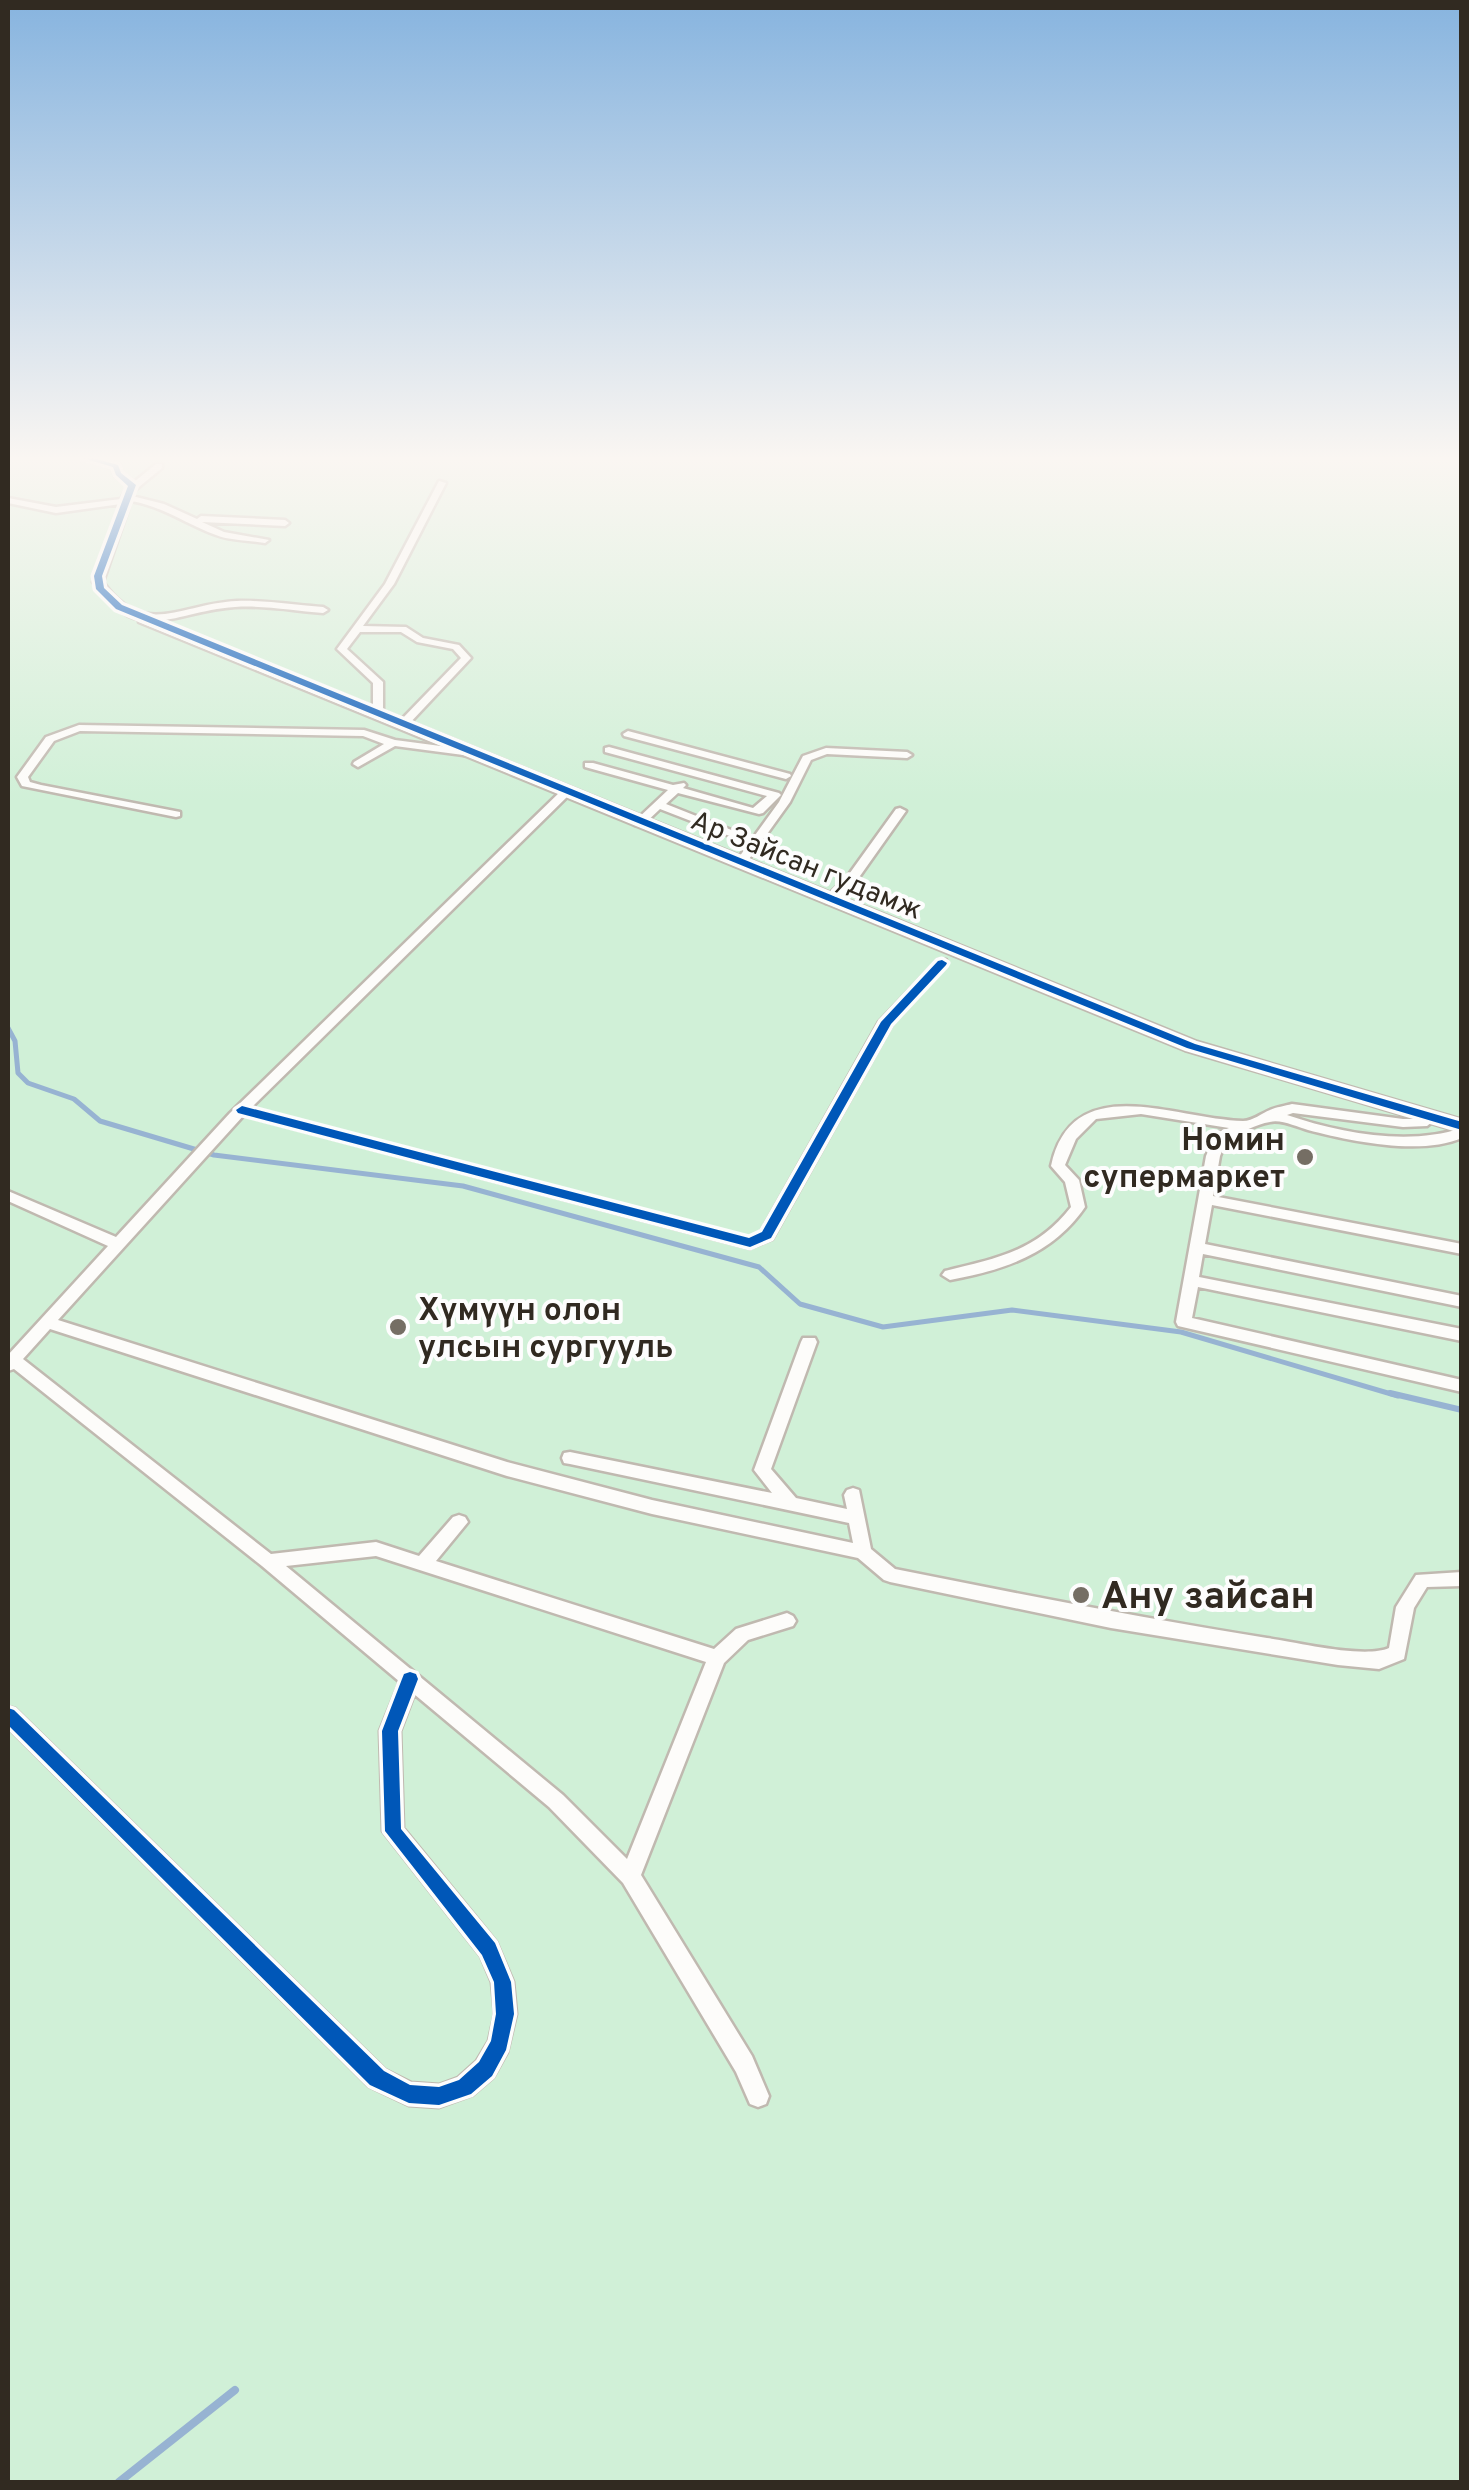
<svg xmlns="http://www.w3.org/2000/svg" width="1469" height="2490" viewBox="0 0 1469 2490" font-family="Overpass,sans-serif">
<rect width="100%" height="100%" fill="#f4ece1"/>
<rect fill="#d0f0d7" x="8" y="456" width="1453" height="2026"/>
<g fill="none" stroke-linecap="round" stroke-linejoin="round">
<path stroke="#97b3d2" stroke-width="5" d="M8,1028L15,1041L18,1073L28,1083L74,1099L100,1121L214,1155L463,1186L759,1267L800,1304L883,1327L1012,1310L1181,1332L1398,1396"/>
<path stroke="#97b3d2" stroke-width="6" d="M1390,1393L1462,1410"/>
<path stroke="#97b3d2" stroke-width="8" d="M119,2482L235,2390"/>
<g stroke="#c0b9b0" stroke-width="5">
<g id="minor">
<path d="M75,456H87L119,464L122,473L134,482L156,464H162V468L134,491L132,496L164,504L197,519L201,516L285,520L289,523L285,526L202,522L224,532L269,540L265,543C249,540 231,541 216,535C186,524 162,506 131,501L103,582C143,640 182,603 237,601C265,600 295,605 323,607L328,610L323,613C295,611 264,605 235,607C173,611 138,648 93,582L121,504L56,513L8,503V498L56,507L121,499L128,486L115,476L112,468Z"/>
<path d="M439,481L446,483L394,584L363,626L406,627L423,638L459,645L471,658L407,726H399V722L461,658L453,649L417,642L401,632H360L347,649L383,682V715L378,718L373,715V683L337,649L385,584Z"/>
<path d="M79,725L364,730L395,740L471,750L476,753L471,756L395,746L358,767L353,764L354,762L384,744L363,736L80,731L54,741L28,777L30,782L41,785L180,812V816L176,817L22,786L17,777L46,737Z"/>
<path d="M628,731L790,774L791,776L786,779L624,736L623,734Z"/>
<path d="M609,747L779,793L781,795L763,813L759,814L678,793L666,804L744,835V839L740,840L660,809L643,825H635V821L668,790L585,767V763H593L673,785L684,783L686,785L683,788L753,808L767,796L605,752V748Z"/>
<path d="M826,748L907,752L912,755L907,758L827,754L811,760L790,802L744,866H736L734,864L779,802L803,756Z"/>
<path d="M566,789L570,790V794L251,1108L749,1238L761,1232L879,1022L938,960H946V966L892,1024L772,1239L750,1248L244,1115L58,1320L507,1462L652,1500L853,1543L849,1523L570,1464L564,1463L562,1458L564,1453L570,1452L772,1493L754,1470L801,1342L803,1338H815L817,1342L771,1469L796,1498L847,1509L844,1495L847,1490L853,1488L859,1490L871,1549L895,1569C1019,1594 1142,1618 1267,1638C1296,1642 1364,1659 1389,1648L1396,1607L1416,1575L1462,1572V1586L1427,1587L1414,1608L1404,1659L1379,1669L1338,1665L1111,1628L890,1582L884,1580L858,1558L652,1514L507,1476L50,1329L23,1359L271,1554L376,1542L419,1556L453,1517L459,1515L465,1517L468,1522L436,1561L714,1649L736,1629L787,1613L793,1616L796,1621L793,1626L748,1640L724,1663L641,1875L752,2056L769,2096L766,2104L758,2107L750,2104L736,2072L623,1883L549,1807L414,1694L400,1731L403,1828L496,1942L513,1982L516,2014L507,2052L493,2077L472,2095L439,2107L409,2105L369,2086L8,1727V1707L15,1709L385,2070L411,2083L439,2085L458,2078L477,2061L489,2041L495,2014L492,1982L481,1956L383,1831L380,1731L400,1682L262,1566L14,1369L8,1371V1355L108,1246L8,1201V1191L116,1237L230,1113L562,790ZM376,1556L706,1662L627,1859L563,1795L286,1566Z"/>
<path d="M900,808L906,811L855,883L834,903H826V897L847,877L896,809Z"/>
<path d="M1292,1104L1403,1119H1419L1431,1113L1438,1117L1427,1126L1403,1127L1293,1113L1287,1115C1340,1133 1408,1146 1462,1128V1138C1420,1156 1350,1141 1308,1130C1297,1127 1281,1119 1270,1122C1256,1124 1241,1133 1227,1139L1220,1156L1213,1196L1462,1244V1254L1212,1205L1205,1244L1462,1296V1307L1203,1254L1199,1277L1462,1329V1341L1198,1287L1192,1318L1462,1380V1392L1178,1326L1176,1322L1206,1156L1216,1133L1229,1128L1141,1114L1096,1119L1076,1139L1065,1165L1079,1180L1085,1207C1053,1254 1004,1270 950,1280L942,1275L945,1271C996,1258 1036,1252 1071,1207L1065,1182L1051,1166C1072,1068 1177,1120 1243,1121C1253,1121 1262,1113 1270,1110C1276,1107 1285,1106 1292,1104Z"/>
</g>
</g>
<g stroke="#c0b9b0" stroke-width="5">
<path id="tertiary" d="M139,616H149L1197,1042L1462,1120V1132L1185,1050L139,622Z"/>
</g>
<use href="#minor" fill="#fdfcfa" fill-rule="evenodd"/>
<use href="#tertiary" fill="#fdfcfa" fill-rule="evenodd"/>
<g stroke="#fdfdfd" stroke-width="7">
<g id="cycleway">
<path d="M76,456H86L118,465L121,473L136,485L102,576L104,588L122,605L1195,1044L1462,1122V1130L1187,1048L116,609L96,589L94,576L128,486L116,475L113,467Z"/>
<path d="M942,960L947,963L946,965L891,1024L771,1238L750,1247L238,1113L236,1110L242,1106L749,1238L762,1232L881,1022L938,961Z"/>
<path d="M410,1672L416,1674L418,1679L398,1731L401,1829L495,1943L511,1982L514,2014L506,2050L492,2076L471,2094L439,2105L409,2103L370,2085L8,1725V1708L14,1710L384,2071L410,2085L439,2087L459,2080L479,2062L491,2041L496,2014L494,1982L482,1955L385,1831L382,1731L402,1679L404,1674Z"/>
</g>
</g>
<use href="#cycleway" fill="#0057b8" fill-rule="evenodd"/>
</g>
<linearGradient id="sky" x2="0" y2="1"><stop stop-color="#87b4df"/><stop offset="0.57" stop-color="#faf6f2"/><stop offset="1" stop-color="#faf6f2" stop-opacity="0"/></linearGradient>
<rect width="1469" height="804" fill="url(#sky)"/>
<g fill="#756e64" stroke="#fdfdfd" stroke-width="4">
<circle cx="1305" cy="1157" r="10"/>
<circle cx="398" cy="1327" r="10"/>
<circle cx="1081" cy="1595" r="10"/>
</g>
<g text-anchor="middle" stroke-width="8" stroke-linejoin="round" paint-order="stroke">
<g font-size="28" fill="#312a21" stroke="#fdfdfd">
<text transform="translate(807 864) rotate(22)" y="10">Ар Зайсан гудамж</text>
</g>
<g font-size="32" font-weight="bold" fill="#312a21" stroke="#fdfdfd" text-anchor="end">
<text x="1285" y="1150">Номин<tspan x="1285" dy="37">супермаркет</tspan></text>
<text x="418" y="1320" text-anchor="start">Хүмүүн олон<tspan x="418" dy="37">улсын сургууль</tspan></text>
</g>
<g font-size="38" font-weight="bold" fill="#312a21" stroke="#fdfdfd" text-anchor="start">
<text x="1101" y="1608">Ану зайсан</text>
</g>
</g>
<rect width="1469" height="2490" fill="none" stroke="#312a21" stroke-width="20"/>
</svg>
